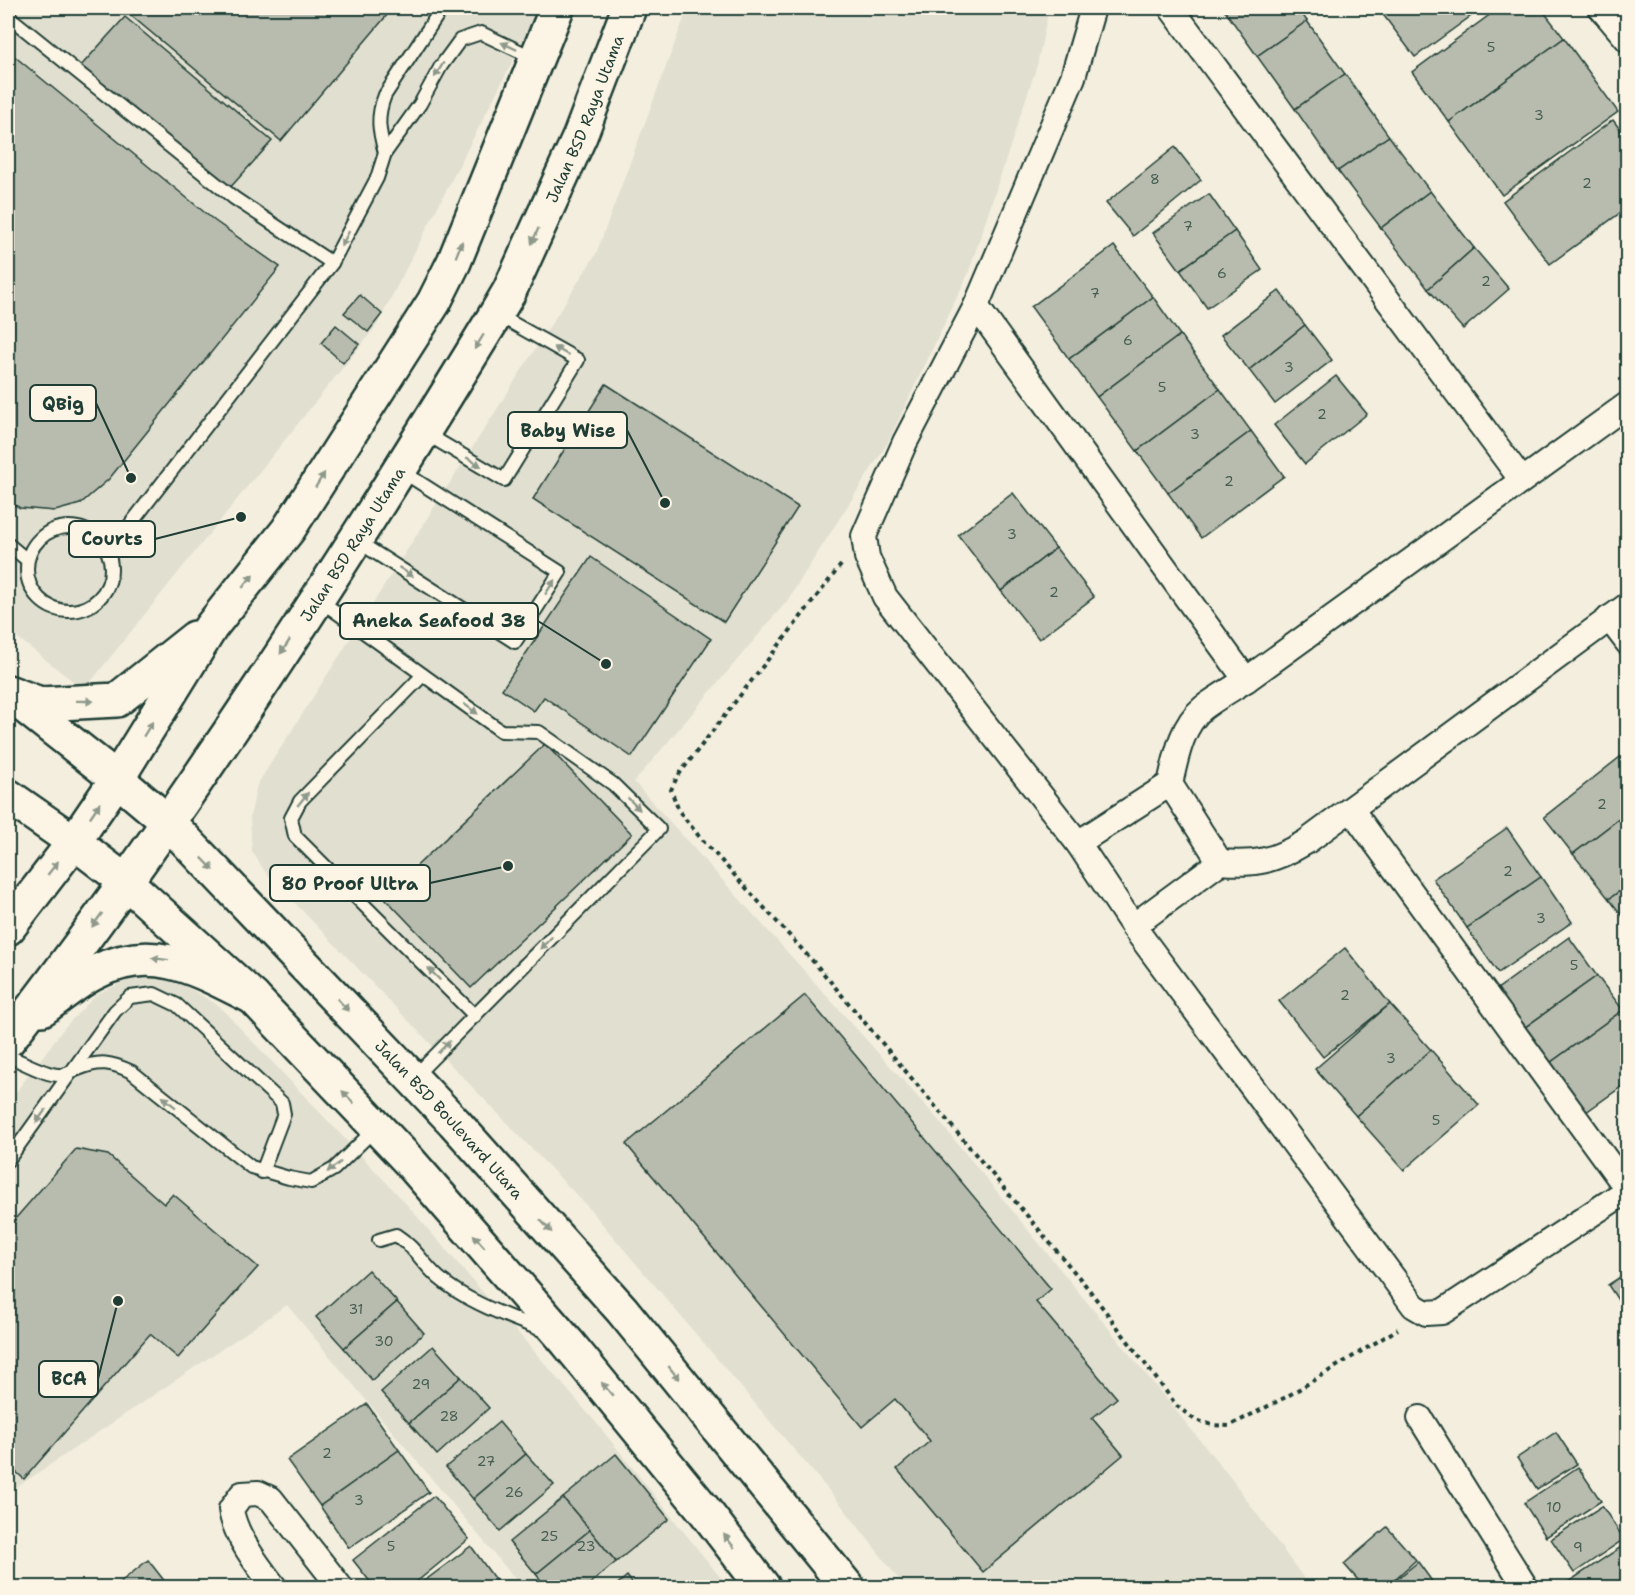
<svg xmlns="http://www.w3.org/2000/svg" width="1635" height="1595" viewBox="0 0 1635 1595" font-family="'Shantell Sans',sans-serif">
<rect width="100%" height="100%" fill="#f3eede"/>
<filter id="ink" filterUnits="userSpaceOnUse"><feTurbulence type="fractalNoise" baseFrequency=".0167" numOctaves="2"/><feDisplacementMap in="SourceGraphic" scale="12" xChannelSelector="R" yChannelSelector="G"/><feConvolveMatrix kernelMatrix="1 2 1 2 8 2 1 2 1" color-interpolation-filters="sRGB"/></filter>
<g filter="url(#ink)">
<g fill="#e1dfd0">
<path d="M8,8H540L377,325L84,690L8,630Z"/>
<path d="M688,8H1049L1037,65L968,274L887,444L787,601L634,782L934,1115L1230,1477L1310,1587H905L843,1507L588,1207L266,873L252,851L250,817L257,785L596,254Z"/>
<path d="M133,978L174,979L219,1006L401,1198L598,1425L728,1587H522L287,1305L8,1493V1103L64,1028L97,994Z"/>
</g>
<g fill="#b8bcae" stroke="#1f3d34" stroke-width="1.5">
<path d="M122,8H393L281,141Z"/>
<path d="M1223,8H1298L1307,21L1257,56Z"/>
<path d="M1378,8H1482L1415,57Z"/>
<path d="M1499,8H1541L1564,38L1449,122L1412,72Z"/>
<path d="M125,17L272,141L228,190L79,68Z"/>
<path d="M1307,21L1345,74L1295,109L1257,56Z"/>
<path d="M1564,38L1618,112L1502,195L1449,122Z"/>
<path d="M8,51L215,221L280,267L109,479L80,504L55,511L20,508L8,501Z"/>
<path d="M1345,74L1389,136L1338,171L1295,109Z"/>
<path d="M1613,120L1628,140V207L1550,264L1503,201Z"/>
<path d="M1389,136L1430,191L1381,228L1338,171Z"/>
<path d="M1175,147L1201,180L1133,236L1106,203Z"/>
<path d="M1430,191L1474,248L1428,289L1381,228Z"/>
<path d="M1209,194L1235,231L1180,270L1153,233Z"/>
<path d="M1235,231L1262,270L1207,308L1180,270Z"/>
<path d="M1114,246L1153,297L1069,359L1031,307Z"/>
<path d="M1474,248L1509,289L1463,329L1428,289Z"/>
<path d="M1279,291L1305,325L1249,370L1221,335Z"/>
<path d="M360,295L382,314L368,332L344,313Z"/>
<path d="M1153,297L1180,335L1097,397L1069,359Z"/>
<path d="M336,325L359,344L343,363L321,343Z"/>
<path d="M1305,325L1332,360L1275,404L1249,370Z"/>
<path d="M1180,335L1220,389L1137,451L1097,397Z"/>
<path d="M1336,376L1367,414L1305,464L1274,425Z"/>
<path d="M606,384L798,507L724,622L533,499Z"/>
<path d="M1220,389L1251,431L1168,493L1137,451Z"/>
<path d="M1251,431L1284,476L1201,538L1168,493Z"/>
<path d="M1013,493L1056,548L1001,591L958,535Z"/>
<path d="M1056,548L1094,597L1039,639L1001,591Z"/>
<path d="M591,557L711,639L632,757L544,697L534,711L502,689Z"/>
<path d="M545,744L632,834L471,988L384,897Z"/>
<path d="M1620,757L1628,767V812L1573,854L1544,817Z"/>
<path d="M1628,812V885L1609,899L1573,854Z"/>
<path d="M1507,828L1541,877L1467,928L1433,879Z"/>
<path d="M1541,877L1572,922L1498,973L1467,928Z"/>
<path d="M1628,885V923L1609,899Z"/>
<path d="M1569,937L1597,976L1517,1033L1489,995Z"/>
<path d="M1345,948L1390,1004L1323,1057L1279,1001Z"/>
<path d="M1597,976L1623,1010L1543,1068L1517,1033Z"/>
<path d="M805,995L1051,1289L1036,1302L1117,1398L1092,1418L1123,1455L983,1572L897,1469L930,1441L895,1399L862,1427L626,1144Z"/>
<path d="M1390,1004L1431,1050L1356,1116L1315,1069Z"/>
<path d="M1623,1010L1628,1017V1082L1579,1117L1543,1068Z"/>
<path d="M1431,1050L1479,1105L1404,1170L1356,1116Z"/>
<path d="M76,1149L108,1155L164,1204L173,1194L258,1267L178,1358L150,1334L24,1479L8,1465V1227Z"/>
<path d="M368,1270L397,1302L344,1348L316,1317Z"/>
<path d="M1628,1272V1315L1608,1285Z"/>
<path d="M397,1302L424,1333L372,1380L344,1348Z"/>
<path d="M433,1346L461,1377L409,1423L381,1392Z"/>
<path d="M461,1377L489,1408L437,1455L409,1423Z"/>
<path d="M367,1404L399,1450L320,1506L287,1460Z"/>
<path d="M499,1422L526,1454L473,1499L446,1467Z"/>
<path d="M1556,1432L1577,1464L1537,1489L1517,1458Z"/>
<path d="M399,1450L429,1492L349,1548L320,1506Z"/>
<path d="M526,1454L554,1485L500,1531L473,1499Z"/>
<path d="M616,1454L669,1519L616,1562L563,1498Z"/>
<path d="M1578,1467L1601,1501L1546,1537L1524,1503Z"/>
<path d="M434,1496L469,1539L409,1588H375L353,1560Z"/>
<path d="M563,1498L590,1530L536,1574L509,1542Z"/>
<path d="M1602,1506L1624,1539L1574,1573L1551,1539Z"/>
<path d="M1387,1527L1416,1560L1385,1588H1365L1344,1564Z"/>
<path d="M590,1530L616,1562L585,1588H547L536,1574Z"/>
<path d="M1627,1543L1628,1588H1571L1568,1582Z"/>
<path d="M471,1546L501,1588H415Z"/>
<path d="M148,1560L170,1588H113Z"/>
<path d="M1418,1562L1437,1588H1386Z"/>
<path d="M627,1576L636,1588H613Z"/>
</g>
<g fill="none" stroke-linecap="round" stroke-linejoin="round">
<g stroke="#1f3d34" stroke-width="16">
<g id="service">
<path d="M8,16L234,198L332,263"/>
<path d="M385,153C379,131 376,117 385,95L442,8"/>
<path d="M425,433L504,480L578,360L498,315"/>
<circle cx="69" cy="569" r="42"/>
<path d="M357,541L515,642L560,572L400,470"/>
<path d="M8,544L27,560"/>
<path d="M109,552L332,263L377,178L385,153L420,104L441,66L460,40L481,33L536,59"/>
<path d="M318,599L501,731L539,732L613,784L659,829L413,1078"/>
<path d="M423,675L300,801L291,818L295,836L475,1016"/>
<path d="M8,1056C21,1061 47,1076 60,1075C66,1075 73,1071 78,1069C100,1060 111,1062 132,1072L251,1167L289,1178L311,1182L334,1169L376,1128"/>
<path d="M8,1160L115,1011L130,997L154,994L177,1005L282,1103L284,1114L262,1172"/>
<path d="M379,1240L396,1235C416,1248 422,1263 439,1278C468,1303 508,1316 544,1331"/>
</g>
</g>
<g stroke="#1f3d34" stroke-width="28">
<g id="minor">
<path d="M1093,8L1073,77L976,306L905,442L864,536L867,557L885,597L1078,843L1133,926L1414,1306L1426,1313L1442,1312L1628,1190"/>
<path d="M1171,8L1521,479"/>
<path d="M1601,8L1628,40"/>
<path d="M976,306L1246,680"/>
<path d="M1609,618L1628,643"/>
<path d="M1170,784L1220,862"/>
<path d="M1351,809L1628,1190"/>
<path d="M1078,843L1170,784C1176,758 1181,726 1203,708C1216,698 1232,689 1246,680L1628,404"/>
<path d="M1133,926L1220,862C1256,865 1274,861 1306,842L1628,605"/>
<path d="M1420,1418L1526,1588"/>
<path d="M275,1588C259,1567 234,1535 231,1509L242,1494L258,1493L271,1499L341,1588"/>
</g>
</g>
<g stroke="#1f3d34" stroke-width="38">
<g id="secondary">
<path id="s1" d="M8,693L117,779L168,822L454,1122L622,1310L848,1588"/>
<path d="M8,796L74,842L125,881L253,997L409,1161L567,1342L705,1511L764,1588"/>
</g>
</g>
<g stroke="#1f3d34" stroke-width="38">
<g id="primary">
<path d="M8,692L40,704L117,700L195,638"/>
<path d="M8,928L74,842L117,779L211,627L288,530L434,302L454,262L557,8"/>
<path d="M42,1009C59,997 77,981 96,972C155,942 200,971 253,997"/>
<path id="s2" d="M8,1040C186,810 344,563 496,314L509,292L580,136L629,8"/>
</g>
</g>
<path stroke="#1f3d34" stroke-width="4" stroke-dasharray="4.5 4.5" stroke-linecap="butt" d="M841,565L677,777L671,790L679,811L698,835L819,968L1087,1287L1177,1406L1195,1420L1213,1425L1229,1426L1286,1397L1398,1329"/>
<use href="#service" stroke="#fcf5e5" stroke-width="12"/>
<use href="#minor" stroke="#fcf5e5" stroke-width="24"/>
<use href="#secondary" stroke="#fcf5e5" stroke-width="33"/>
<use href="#primary" stroke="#fcf5e5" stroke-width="33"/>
</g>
<defs><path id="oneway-solid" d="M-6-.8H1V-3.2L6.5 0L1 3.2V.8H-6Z" transform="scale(1.5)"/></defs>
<g fill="#8e998c">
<use href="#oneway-solid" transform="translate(509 46) rotate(-155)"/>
<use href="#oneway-solid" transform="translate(439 70) rotate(121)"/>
<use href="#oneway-solid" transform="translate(535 236) rotate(114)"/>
<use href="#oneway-solid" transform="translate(345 239) rotate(118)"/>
<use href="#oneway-solid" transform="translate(459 249) rotate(-68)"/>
<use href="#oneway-solid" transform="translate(479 342) rotate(122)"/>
<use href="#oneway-solid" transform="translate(561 351) rotate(-151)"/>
<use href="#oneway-solid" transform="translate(474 462) rotate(31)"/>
<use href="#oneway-solid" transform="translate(320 480) rotate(-58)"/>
<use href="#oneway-solid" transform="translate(406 572) rotate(33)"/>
<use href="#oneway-solid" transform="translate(248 581) rotate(-51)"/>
<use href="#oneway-solid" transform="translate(550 587) rotate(-57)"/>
<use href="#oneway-solid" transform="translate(285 647) rotate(124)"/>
<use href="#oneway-solid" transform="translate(85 701) rotate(1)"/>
<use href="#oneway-solid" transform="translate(471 709) rotate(36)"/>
<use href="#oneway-solid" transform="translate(148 729) rotate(-58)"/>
<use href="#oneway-solid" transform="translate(303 799) rotate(-51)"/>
<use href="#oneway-solid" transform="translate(634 804) rotate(45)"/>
<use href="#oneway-solid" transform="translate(95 810) rotate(-56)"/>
<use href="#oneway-solid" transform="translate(208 864) rotate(46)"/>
<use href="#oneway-solid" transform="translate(53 868) rotate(-52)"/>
<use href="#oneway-solid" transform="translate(97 920) rotate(126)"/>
<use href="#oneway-solid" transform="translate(546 943) rotate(134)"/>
<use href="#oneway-solid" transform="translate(160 959) rotate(-173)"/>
<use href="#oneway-solid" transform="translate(434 974) rotate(-135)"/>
<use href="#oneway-solid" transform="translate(343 1005) rotate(47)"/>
<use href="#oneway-solid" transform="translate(444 1047) rotate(-45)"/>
<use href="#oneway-solid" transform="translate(348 1097) rotate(-134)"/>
<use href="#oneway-solid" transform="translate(169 1102) rotate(-141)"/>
<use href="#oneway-solid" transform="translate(41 1116) rotate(126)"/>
<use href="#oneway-solid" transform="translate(334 1167) rotate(143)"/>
<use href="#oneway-solid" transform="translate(546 1226) rotate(48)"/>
<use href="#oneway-solid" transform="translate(479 1241) rotate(-131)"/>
<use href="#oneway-solid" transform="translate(674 1373) rotate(51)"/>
<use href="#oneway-solid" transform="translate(607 1389) rotate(-130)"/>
<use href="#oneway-solid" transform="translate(729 1541) rotate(-128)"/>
</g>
</g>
<g text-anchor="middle" stroke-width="4.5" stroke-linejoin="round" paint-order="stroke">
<g font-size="14" fill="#455d52">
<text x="1491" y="52">5</text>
<text x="1539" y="120">3</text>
<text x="1155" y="184">8</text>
<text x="1587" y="188">2</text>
<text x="1188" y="231">7</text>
<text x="1222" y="278">6</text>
<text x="1486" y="286">2</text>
<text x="1095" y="298">7</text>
<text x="1128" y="345">6</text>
<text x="1289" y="372">3</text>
<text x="1162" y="392">5</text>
<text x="1322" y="419">2</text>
<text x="1195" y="439">3</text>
<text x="1229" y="486">2</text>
<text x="1012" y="539">3</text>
<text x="1054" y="597">2</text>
<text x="1602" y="809">2</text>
<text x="1508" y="876">2</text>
<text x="1541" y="923">3</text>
<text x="1574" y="970">5</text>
<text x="1345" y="1000">2</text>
<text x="1391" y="1063">3</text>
<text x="1436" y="1125">5</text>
<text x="356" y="1314">31</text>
<text x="384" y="1346">30</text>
<text x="421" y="1389">29</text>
<text x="449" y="1421">28</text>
<text x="327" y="1458">2</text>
<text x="486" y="1466">27</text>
<text x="514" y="1497">26</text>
<text x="359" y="1505">3</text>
<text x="1554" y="1512">10</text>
<text x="549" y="1541">25</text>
<text x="391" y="1551">5</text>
<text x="586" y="1551">23</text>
<text x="1578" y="1552">9</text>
</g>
<g font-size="16" fill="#1f3d34" stroke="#fcf5e5">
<text dy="6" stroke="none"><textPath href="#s2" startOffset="1090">Jalan BSD Raya Utama</textPath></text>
<text dy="6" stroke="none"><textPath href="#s2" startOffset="604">Jalan BSD Raya Utama</textPath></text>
<text dy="6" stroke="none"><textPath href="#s1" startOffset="615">Jalan BSD Boulevard Utara</textPath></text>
</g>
</g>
<path fill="none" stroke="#1f3d34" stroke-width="2" d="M131 478L96 403M665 503L627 430M241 517L155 539M606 664L538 621M508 866L430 883M118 1301L98 1379"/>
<g fill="#1f3d34" stroke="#fcf5e5" stroke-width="2">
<circle cx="131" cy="478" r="6"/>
<circle cx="665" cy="503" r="6"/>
<circle cx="241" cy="517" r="6"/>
<circle cx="606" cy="664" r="6"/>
<circle cx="508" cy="866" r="6"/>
<circle cx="118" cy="1301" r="6"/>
</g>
<g fill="#fcf5e5" stroke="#1f3d34" stroke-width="2">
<rect x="30" y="385" width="66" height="36" rx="6"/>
<rect x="508" y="412" width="119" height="36" rx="6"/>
<rect x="69" y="521" width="86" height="36" rx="6"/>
<rect x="340" y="603" width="198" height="36" rx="6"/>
<rect x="270" y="865" width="160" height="36" rx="6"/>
<rect x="39" y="1361" width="59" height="36" rx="6"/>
</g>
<g font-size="18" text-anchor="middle" font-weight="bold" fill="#1f3d34">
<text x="63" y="410">QBig</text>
<text x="568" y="437">Baby Wise</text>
<text x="112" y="545">Courts</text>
<text x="439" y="627">Aneka Seafood 38</text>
<text x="350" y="890">80 Proof Ultra</text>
<text x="69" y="1385">BCA</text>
</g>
<rect width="1635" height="1595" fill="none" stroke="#fcf5e5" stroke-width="30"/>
<rect x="15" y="15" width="1605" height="1565" fill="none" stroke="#1f3d34" stroke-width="2" filter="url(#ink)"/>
</svg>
